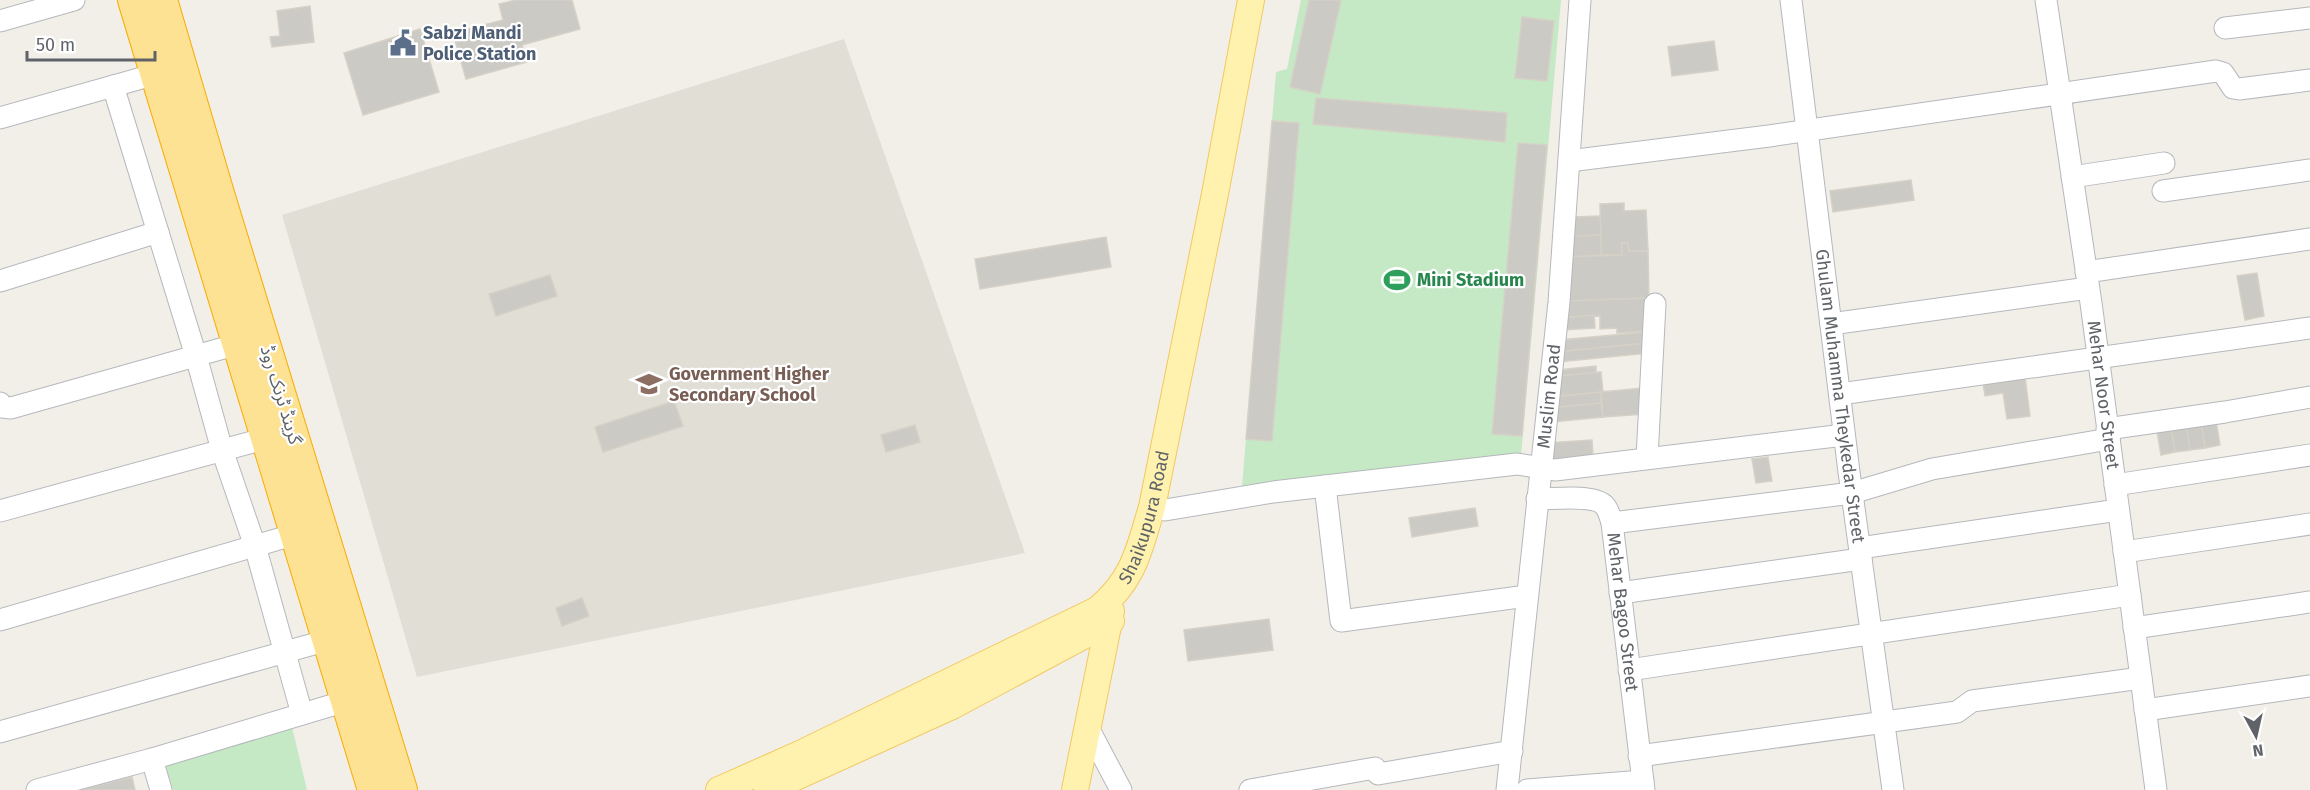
<svg xmlns="http://www.w3.org/2000/svg" width="2310" height="790" viewBox="0 0 2310 790" font-family="'Fira Sans','Noto Sans Arabic',sans-serif">
<rect width="100%" height="100%" fill="#f1efe8"/>
<path fill="#e1ded6" d="M844,39L1025,553L417,677L282,215Z"/>
<g fill="#c5e8c5">
<path d="M1301,0H1561L1521,456L1242,487L1276,72L1287,69Z"/>
<path d="M292,727L307,790H173L165,764Z"/>
</g>
<g fill="#cccac5" stroke="#d6d1c6" stroke-width="1.5">
<path d="M516,0H572L580,29L522,45L527,62L466,79L453,33L503,20L499,4Z"/>
<path d="M1309,0H1341L1320,94L1290,87Z"/>
<path d="M310,6L314,42L272,47L270,37L280,36L277,11Z"/>
<path d="M1522,17L1554,21L1547,81L1515,78Z"/>
<path d="M420,29L439,92L363,115L344,53Z"/>
<path d="M1714,41L1718,70L1672,76L1668,47Z"/>
<path d="M1316,98L1507,113L1505,142L1313,124Z"/>
<path d="M1272,121L1299,123L1272,441L1246,439Z"/>
<path d="M1518,143L1547,145L1522,436L1492,434Z"/>
<path d="M1911,180L1914,200L1833,212L1830,191Z"/>
<path d="M1624,203V211L1646,210L1648,251H1629L1628,243H1622V255H1601L1600,204Z"/>
<path d="M1600,216L1601,235L1573,237L1572,217Z"/>
<path d="M1601,235V255L1568,257L1567,237Z"/>
<path d="M1106,237L1111,267L980,289L975,259Z"/>
<path d="M1622,243H1628L1629,251H1648L1649,298L1567,301L1565,257L1622,255Z"/>
<path d="M2257,273L2264,316L2245,320L2237,276Z"/>
<path d="M550,275L557,296L496,316L489,294Z"/>
<path d="M1649,298L1650,331L1617,333V328L1600,329V316L1568,317L1567,301Z"/>
<path d="M1594,315L1595,328L1562,330L1561,318Z"/>
<path d="M1646,332L1647,343L1560,352L1559,340Z"/>
<path d="M1647,343L1648,353L1558,362L1557,352Z"/>
<path d="M1596,366V373L1558,376V370Z"/>
<path d="M1601,372L1603,392L1557,396L1558,376Z"/>
<path d="M2025,377L2030,416L2007,419L2003,393L1985,396L1983,383Z"/>
<path d="M1643,388L1645,414L1603,417L1601,392Z"/>
<path d="M1601,392V403L1554,408L1553,397Z"/>
<path d="M674,401L683,426L603,452L595,427Z"/>
<path d="M1601,403L1603,417L1552,422L1551,408Z"/>
<path d="M2216,421L2220,445L2205,448L2201,424Z"/>
<path d="M2201,424L2205,448L2190,450L2186,426Z"/>
<path d="M915,425L920,442L886,452L881,435Z"/>
<path d="M2186,426L2190,450L2175,452L2171,428Z"/>
<path d="M2171,428L2175,452L2161,455L2157,431Z"/>
<path d="M1592,440L1593,456L1548,460L1546,443Z"/>
<path d="M1768,457L1772,481L1756,483L1752,459Z"/>
<path d="M1475,508L1478,526L1412,537L1409,518Z"/>
<path d="M582,598L589,616L562,626L556,608Z"/>
<path d="M1269,619L1273,650L1188,661L1184,630Z"/>
<path d="M132,777L135,790H80Z"/>
</g>
<g fill="none" stroke-linecap="round" stroke-linejoin="round">
<g stroke="#b5b8bc" stroke-width="23">
<g id="minor">
<path id="s1" d="M1791,0L1849,472L1893,790"/>
<path id="s2" d="M2046,0L2091,303L2156,790"/>
<path d="M0,21L74,0"/>
<path d="M2225,28L2310,18"/>
<path d="M113,86L196,356L222,450L255,546L302,714"/>
<path d="M0,118L156,74"/>
<path d="M1569,161L1769,136L2216,71L2223,73L2233,88L2239,89L2310,80"/>
<path d="M2072,177L2164,163"/>
<path d="M2163,191L2310,170"/>
<path d="M2086,272L2310,239"/>
<path d="M0,281L158,232"/>
<path d="M1831,324L2088,288"/>
<path d="M1840,394L2310,328"/>
<path d="M0,403L2,407L11,408L238,344"/>
<path d="M2107,429L2225,412L2310,397"/>
<path d="M1647,458L1655,304"/>
<path d="M2115,485L2310,455"/>
<path d="M1325,486L1341,621L1527,596"/>
<path id="s3" d="M1537,499C1553,499 1593,494 1604,505C1609,510 1610,517 1612,523L1644,790"/>
<path d="M1165,510L1273,492L1517,464L1555,470L1844,435"/>
<path d="M0,511L267,438"/>
<path d="M1612,523L1852,493L1932,469L2109,439"/>
<path d="M1860,548L2118,510"/>
<path d="M2124,552L2310,524"/>
<path d="M1620,593L1861,559"/>
<path d="M0,620L296,534"/>
<path d="M2134,628L2310,602"/>
<path d="M1629,670L2130,595"/>
<path d="M2145,710L2310,686"/>
<path d="M1087,726L1121,790"/>
<path d="M0,732L328,640"/>
<path d="M1639,756L1957,712L1972,701L2141,678"/>
<path d="M152,759L161,790"/>
<path d="M37,790L152,759L346,701"/>
<path d="M1250,790L1375,768L1378,774L1512,751"/>
<path id="s4" d="M1507,790L1559,302L1580,0"/>
<path d="M1527,790L1643,781"/>
</g>
</g>
<g stroke="#f2c960" stroke-width="28">
<g id="major">
<path id="s5" d="M719,790L800,754L1097,610C1134,580 1139,550 1152,507L1215,194L1251,0"/>
<path d="M767,790L952,706L1111,621"/>
<path d="M1075,790L1111,611"/>
</g>
</g>
<g stroke="#f9ab00" stroke-width="32">
<g id="highway">
<path d="M133,0L373,790"/>
<path d="M162,0L220,197L402,790"/>
</g>
</g>
<use href="#minor" stroke="#fff" stroke-width="21"/>
<use href="#major" stroke="#fff2af" stroke-width="26"/>
<use href="#highway" stroke="#fde293" stroke-width="30"/>
</g>
<defs>
<g id="civic-bare" transform="scale(2.07)"><path d="M-.6-6.5H3V-4.5H.6V-3L4-1V1h2V6H-6V1h2V-1L-.6-3ZM-1.2 2.5V6h2.4V2.5Z" fill="#5c6f8a" stroke="#fff" stroke-width="2.5" paint-order="stroke"/></g>
<g id="stadium-bare" transform="scale(2.07)"><path d="M0-5a6.5 5 0 1 0 0 10a6.5 5 0 1 0 0-10ZM-3.5-1.8h7v3.6h-7Z" fill="#2e9e5b" stroke="#fff" stroke-width="2.5" paint-order="stroke"/></g>
<g id="school-bare" transform="scale(2.07)"><path d="M0-5L7-2L0 1L-7-2ZM-4 1L0 2.5L4 1V4Q0 6-4 4Z" fill="#8d6e63" stroke="#fff" stroke-width="2.5" paint-order="stroke"/></g>
</defs>
<g fill-rule="evenodd">
<use href="#civic-bare" x="403" y="43"/>
<use href="#stadium-bare" x="1397" y="280"/>
<use href="#school-bare" x="649" y="384"/>
</g>
<g text-anchor="middle" stroke-width="4.5" stroke-linejoin="round" paint-order="stroke">
<g font-size="18" font-weight="bold" fill="#4e5e75" stroke="#fff" text-anchor="start">
<text x="423" y="39">Sabzi Mandi<tspan x="423" dy="21">Police Station</tspan></text>
</g>
<g font-size="18" font-weight="bold" fill="#27864d" stroke="#fff" text-anchor="start">
<text x="1417" y="286">Mini Stadium</text>
</g>
<g font-size="18" font-weight="bold" fill="#785e54" stroke="#fff" text-anchor="start">
<text x="669" y="380">Government Higher<tspan x="669" dy="21">Secondary School</tspan></text>
</g>
<g font-size="18" fill="#5f6368" stroke="#fff">
<text transform="translate(281 395) rotate(73)" y="6">گرینڈ ٹرنک روڈ</text>
<text dy="6" stroke="none"><textPath href="#s1" startOffset="399">Ghulam Muhamma Theykedar Street</textPath></text>
<text dy="6" stroke="none"><textPath href="#s2" startOffset="399">Mehar Noor Street</textPath></text>
<text dy="6" stroke="none"><textPath href="#s4" startOffset="396">Muslim Road</textPath></text>
<text dy="6" stroke="none"><textPath href="#s5" startOffset="526">Shaikupura Road</textPath></text>
<text dy="6" stroke="none"><textPath href="#s3" startOffset="178">Mehar Bagoo Street</textPath></text>
</g>
</g>
<g transform="translate(2256 736) rotate(172)" stroke="#ffffff" stroke-width="4.5" paint-order="stroke">
<path d="M0-4.5L10 22L0 15L-10 22Z" fill="#5f6368"/>
<text y="-9" font-size="16" font-weight="bold" text-anchor="middle" fill="#5f6368">N</text>
</g>
<path d="M27 51v9h128v-9" fill="none" stroke="#5f6368" stroke-width="3"/>
<text x="36" y="51" font-size="18" fill="#5f6368" stroke="#ffffff" stroke-width="4.5" paint-order="stroke">50 m</text>
</svg>
